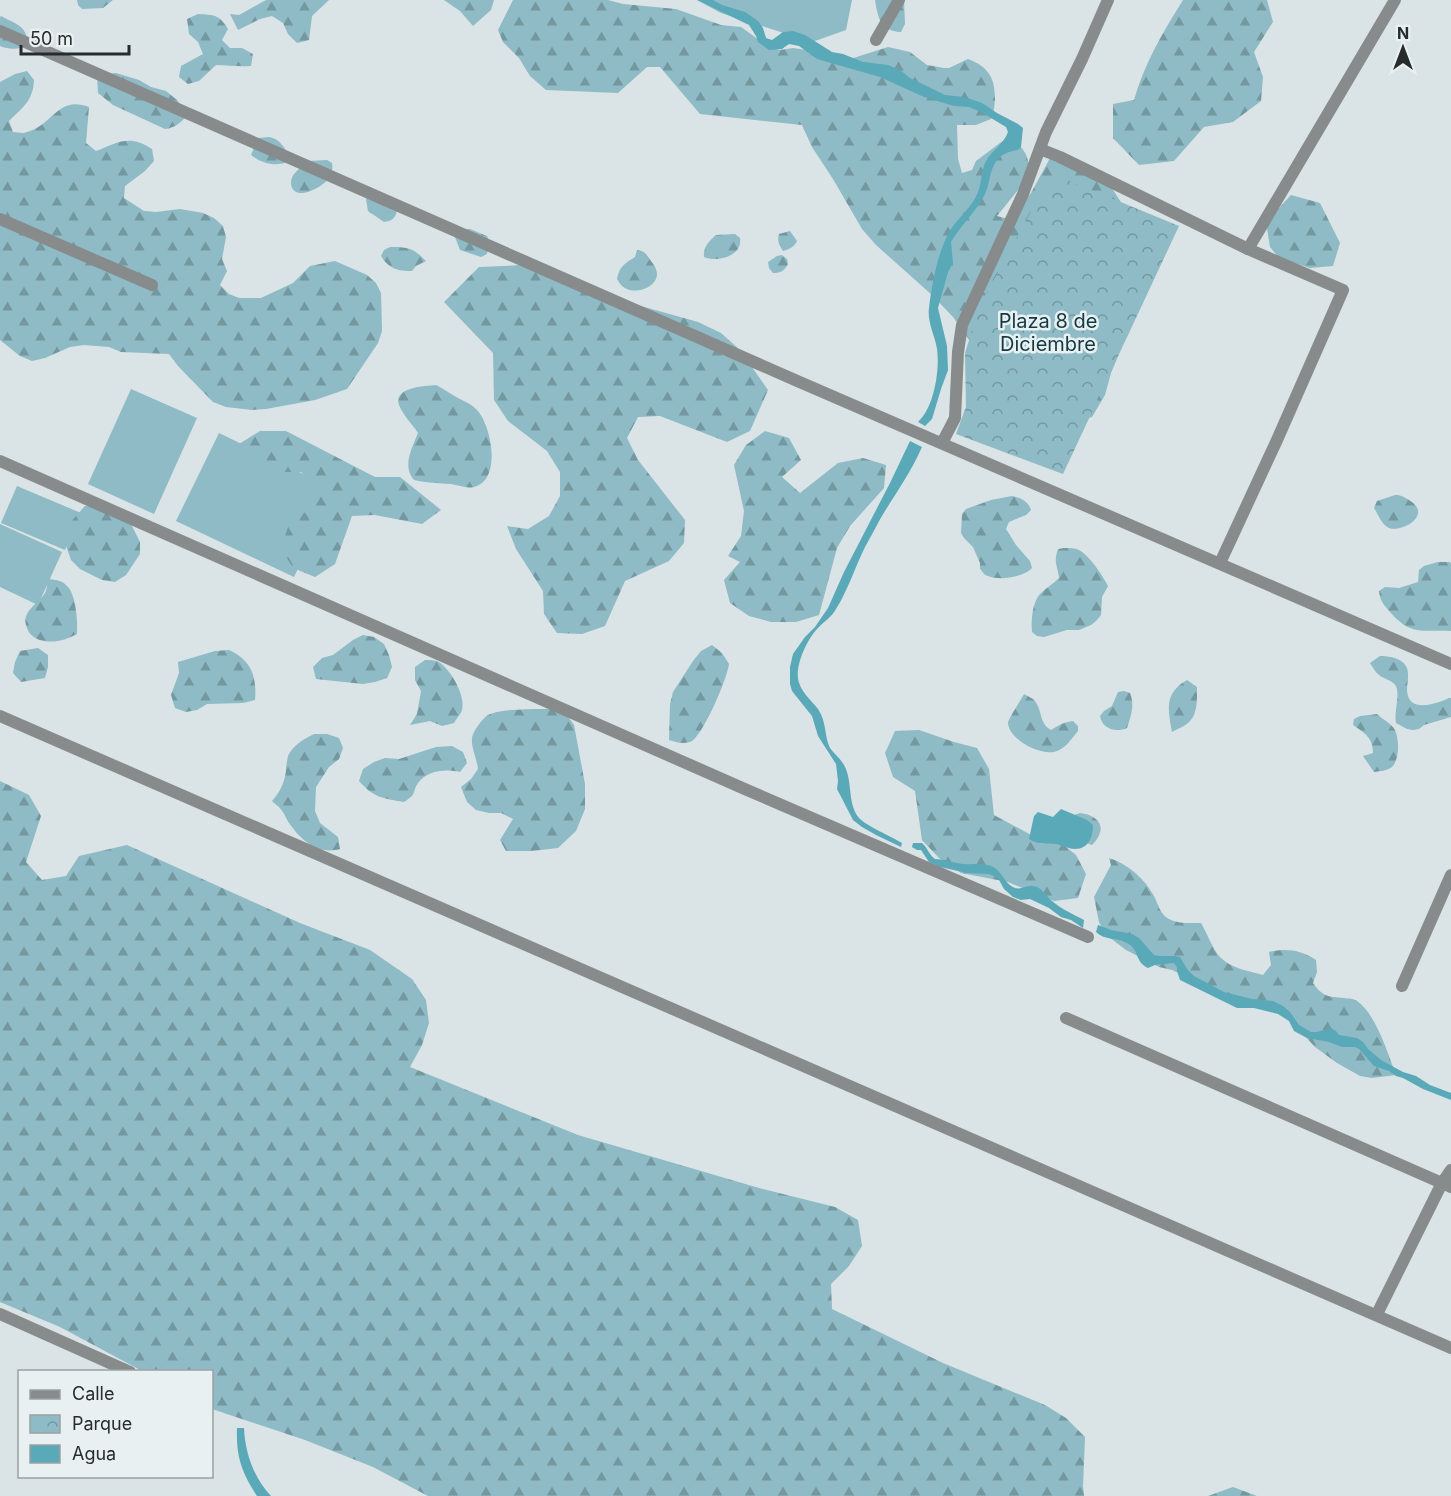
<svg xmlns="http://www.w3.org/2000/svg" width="1451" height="1496" viewBox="0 0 1451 1496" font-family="Inter,sans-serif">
<defs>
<pattern id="forest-firs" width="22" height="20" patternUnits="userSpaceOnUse" patternTransform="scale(1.5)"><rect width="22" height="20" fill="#8ebbc5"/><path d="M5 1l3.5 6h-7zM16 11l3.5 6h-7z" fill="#7498a0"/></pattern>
<pattern id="park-crowns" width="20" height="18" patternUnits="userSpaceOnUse" patternTransform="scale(1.5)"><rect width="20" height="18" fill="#8ebbc5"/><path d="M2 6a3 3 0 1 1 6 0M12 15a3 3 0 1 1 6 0" fill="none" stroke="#7498a0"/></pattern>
</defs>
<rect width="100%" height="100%" fill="#dae3e5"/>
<g fill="#8ebbc5">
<path d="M697,0H852L846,30L812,42L721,13Z"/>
<path d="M131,389L197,418L154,514L88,484Z"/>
<path d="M219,433L336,490L294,577L176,521Z"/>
<path d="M17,486L81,513L65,550L1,523Z"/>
<path d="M0,524L62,552L38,605L0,587Z"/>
</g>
<g fill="url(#forest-firs)">
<path d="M77,0H113L103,8L82,9L78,5Z"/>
<path d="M266,0H329L312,16L309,40L297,43L288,34L283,23L272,16L260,19L238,30L230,14L239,15Z"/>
<path d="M444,0H494L491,10L473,26L460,11Z"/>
<path d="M513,0H608L623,4L676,9L721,25L741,27L769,47L780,50L793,48L821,52L847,60L888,47L910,52L927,65L944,68H949L968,59C989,67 995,78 995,100C994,108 994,113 991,119L976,125H957L958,159L962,173L972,170L976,161L1008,137C1025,147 1033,160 1026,180L997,216L1009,219L1031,193L1055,149L1110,185L1138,229L1118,356L1111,373L1105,395L1092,417L1071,424L993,374L953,317L932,295L876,245L862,229L833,179L812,147L802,125L700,114L660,67H647L618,93L546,90L530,76L519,58L503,42L498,30Z"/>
<path d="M875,0H904L905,24L901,32C880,31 878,18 875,0Z"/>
<path d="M1183,0H1267L1273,22L1254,52L1263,77L1261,101L1233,122L1204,127L1174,161L1139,165L1113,138V104L1134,100C1144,64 1163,32 1183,0Z"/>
<path d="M198,14C214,15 219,14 228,29L222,40L230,48H242L253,54L251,66C239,67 228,65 216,65L199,81L188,84L179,77L181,66L203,54L198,42L189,34L187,19Z"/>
<path d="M1,16C17,25 25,24 29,44C21,50 9,50 0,46V17Z"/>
<path d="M27,71L34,80C33,101 23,107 9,121L13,132C18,132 23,134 27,132C53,125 58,95 89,107L86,143L96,151C118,142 130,134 152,149L154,161L145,171L125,186L124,198L144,211L156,212L180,209L203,213L214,218L223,226L226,237L222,259L227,271L220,285L229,294L239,298H261L293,283L310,266L335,261L367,275L376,283L381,293L382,331L378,343L347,389L315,400L266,409L252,410L226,407L213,402L178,366L169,354L121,352L109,347L84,345L70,347L45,358L32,361L20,356L0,340V82L15,74Z"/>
<path d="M116,73L139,80L151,87L166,91L177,100L188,114C182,122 175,128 165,129L113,105L98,93L97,75Z"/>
<path d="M269,137C280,139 284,147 289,156L287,162C275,167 261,163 251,155L258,138Z"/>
<path d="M327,160L332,163C333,168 332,173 330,177C325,185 308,194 300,193C290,192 289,181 294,174C298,169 304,165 308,161Z"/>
<path d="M371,194L397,211C395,219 391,221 384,222L368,211L366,199Z"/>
<path d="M1291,195L1320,203L1340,243L1333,266L1310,268L1279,258L1270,247L1266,222Z"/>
<path d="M463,229H470L487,236L489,241L487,254L481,257L460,250L455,237Z"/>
<path d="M790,231L797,241C794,247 790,249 783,251C779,245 777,241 779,234Z"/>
<path d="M735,234L740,238C743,256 717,263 704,257C703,247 709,241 716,235Z"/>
<path d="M390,247C409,247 413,248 426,261L416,266L412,271C398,271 389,269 381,256L384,250Z"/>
<path d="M637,250C645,251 647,255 651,261C654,265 657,269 657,274C657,287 637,294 627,289C622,287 620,284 617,279C619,267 625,263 635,257Z"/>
<path d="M782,255L787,259L788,264C784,271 781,273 773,273L769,268L768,262L777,256Z"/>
<path d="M530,265L598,294L698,322L721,333L740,350L768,390L750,431L727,442L660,416L638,417L627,438L638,460L685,520L684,543L669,561L625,581L605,626L582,634L557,633L544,614L543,591L516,549L507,526L528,529L549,516L560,496V472L547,451L508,421L494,400L493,353L444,302L479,267Z"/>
<path d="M436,385C444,389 452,395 460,399C466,402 471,404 476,409C491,423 503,480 474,487C466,489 459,485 451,484C438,483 427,483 414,480C402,466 412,448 418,433C412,424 403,415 399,405C393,387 425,386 436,385Z"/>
<path d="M260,431H286L375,477H400L441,510L422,524L375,515L352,516L335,564L315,577L293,568L281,548L289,524L308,510L319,489L301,472H277L252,464L239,444Z"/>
<path d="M765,431L789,438L801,460L782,477L800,493L838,463L863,458L886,465L884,488L850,526L837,548L819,615L796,622H771L749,616L730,603L724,580L740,562L728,556L741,536L744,511L734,465L746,445Z"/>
<path d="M1395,495C1401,495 1404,497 1409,500C1434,515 1401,533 1389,528C1382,525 1378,514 1374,508L1377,501Z"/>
<path d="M1012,496C1021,498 1028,501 1031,510L1026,515L1009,522L1006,529L1016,545L1030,561L1032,568C1024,577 1000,581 988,576C984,575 983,572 980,569V563L973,547L964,538L961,533L962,514L966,509L991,500Z"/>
<path d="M99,504L130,522L140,542V554L126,575L115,582L102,580L80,569L71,560L63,537L68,525L85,506Z"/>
<path d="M1064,548C1069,548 1075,548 1079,550C1090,556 1103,576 1108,586L1102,597L1101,615L1096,621L1091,625L1079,630H1067L1044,637L1037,636L1032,632C1031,621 1032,603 1040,594C1046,588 1053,584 1059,578C1058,566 1053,563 1058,549Z"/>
<path d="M1438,562H1450L1451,564V631C1422,629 1412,637 1390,612C1384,605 1380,601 1379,591L1385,587L1399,588L1418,582L1419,570L1424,566Z"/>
<path d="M48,579C56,580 62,580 67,586C76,594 78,622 77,634C66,640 53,644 40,640C34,638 29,634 27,628C20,611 38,605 45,593C47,590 47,584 48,579Z"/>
<path d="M363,635L374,637L384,644L389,655L392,667L387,678L375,682L363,684L316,679L313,667L322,658L333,655L353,640Z"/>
<path d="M712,645L722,653L729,664C727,679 704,733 692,741C684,745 676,742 669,740L670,704L673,692L693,661L701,651Z"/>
<path d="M38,648L48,655V667L45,678L21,682L13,673L15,662L20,651Z"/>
<path d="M229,650C251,660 257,676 255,700L243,703L207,704L197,710L186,712L175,708L171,695L179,673L178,662L215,651Z"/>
<path d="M1380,656C1389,656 1401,658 1406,666C1410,673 1407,683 1407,690C1408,714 1436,704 1449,698H1451V717L1424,725L1419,729L1413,730L1407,729L1396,723C1394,712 1399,700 1397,689C1395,680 1385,680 1379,675C1375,672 1373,667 1370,663Z"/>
<path d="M425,660C430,660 435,660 439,662C451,670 466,696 462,710C461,714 456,719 454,723L442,726L430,721L410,725L417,714L421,691L415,680V667Z"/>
<path d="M1187,680L1197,687C1197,697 1198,713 1190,721C1186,726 1177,729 1172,732C1168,709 1164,693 1187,680Z"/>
<path d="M1124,691L1130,693C1135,705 1131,716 1127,728C1116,733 1102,729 1100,716L1104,711L1112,706L1118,692Z"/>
<path d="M1024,694C1027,696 1030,697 1033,699C1043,708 1038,723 1051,730C1059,725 1064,722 1073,721L1078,726V731C1072,738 1066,748 1057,751C1042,757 1009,740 1008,723C1008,719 1021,700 1024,694Z"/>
<path d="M557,709L567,715L574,725L585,784V809L576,831L558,848L532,851H506L500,840L513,819L501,813H489L476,810L467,802L461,787L471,779L478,769C477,759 471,748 472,738C473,731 482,719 488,715C500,708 542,709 557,709Z"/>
<path d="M1377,714C1382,719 1391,723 1395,730C1399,739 1400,759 1392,767C1387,771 1380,771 1374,772L1363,756L1373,753C1373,738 1365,733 1353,725L1354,719L1360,716Z"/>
<path d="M919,730L954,742L977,748L989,769L994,815L1035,837L1057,840L1076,855L1086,874L1078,898L1054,901L1008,882L961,873L939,858L922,840L915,791L893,777L885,753L895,731Z"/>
<path d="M314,734H327L339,738L343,748L339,759L329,767L316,787L315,811L320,823L338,837L340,849C317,855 302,841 289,823C286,819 285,814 282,811C280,807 275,804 272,801C280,792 284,784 286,771C286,766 287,761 288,756C293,745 304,739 314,734Z"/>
<path d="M452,746L463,752L467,763L460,772C445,769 428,770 418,783C411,794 418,793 404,802C382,798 374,798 359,781L363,769L374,762L385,758L399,759L436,747Z"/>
<path d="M0,781L29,795L41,816L26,862L42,880L66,876L79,856L127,845L300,923L370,950L412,979L426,1000L429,1023L422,1045L410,1067L578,1135L759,1188L835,1207L858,1220L862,1246L849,1266L831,1284L832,1309L943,1363L1045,1405L1066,1418L1085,1437L1083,1486L1084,1496H428L373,1467L305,1440L212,1409V1372L142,1371L60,1327L0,1302Z"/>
<path d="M1080,813C1102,816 1107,830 1092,845L1086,843L1074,815Z"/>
<path d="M1109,858C1128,864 1144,878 1154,896C1158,904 1160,914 1169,919C1178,924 1191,923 1201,923C1207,933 1213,950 1220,957C1230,968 1249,971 1263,975L1271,965L1269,952C1286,948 1301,950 1316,960L1317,972L1313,983C1322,996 1328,997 1344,998C1349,999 1353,998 1357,1001C1376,1014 1388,1054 1396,1075L1372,1078L1360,1076L1337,1063L1315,1047L1289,1019L1278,1011L1230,997L1172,970L1159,967L1126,950L1105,934L1099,922L1094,897L1111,865Z"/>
<path d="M1233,1487L1257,1496H1208Z"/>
</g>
<path fill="url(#park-crowns)" d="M1055,175L1179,226L1063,474L956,434L966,407L965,353L980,305L1040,195Z"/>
<g fill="#59a9b9">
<path d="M697,0H713L722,5L745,12L758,21L763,28L766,38L772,40L783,32L793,31L805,35L832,52L843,54L863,62L888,65L900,70L910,78L945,95L964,97L982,103L997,113L1018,124L1023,128L1021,147L1018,150C1009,151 1002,154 997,160C989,170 990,185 984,196C975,213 960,226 951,242L953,263L948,272L938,308L947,346L948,370L941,389L932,419L925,426L918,422C934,408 940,370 937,349C935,336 927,322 929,308C932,283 938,250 951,229C959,217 973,206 978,192C982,182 981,170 986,161C992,150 1004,144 1008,132L1006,127L981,112L969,107L954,106L924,97L880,77L817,59L799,46L789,44L782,49L769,50L758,42L756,36L749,25Z"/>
<path d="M910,441L922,447C912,470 898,490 885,511C878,522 872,535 865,547C855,567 848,590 836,609C832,617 823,622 817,629C807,640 796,663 798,679C800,691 811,700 818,709C827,722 824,736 830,748C833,753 839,757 842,762C854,778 846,802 859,818C865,825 892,837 902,843L901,847L876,835L862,827L853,820L837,789L838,781L836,764L818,736L812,716L792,691L790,684V667L793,654L805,637L815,627L828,608L844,572L890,483Z"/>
<path d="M1061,809L1087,820L1093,825C1093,836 1089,849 1075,849C1069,849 1063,846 1057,844C1046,843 1039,845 1029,839L1034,816L1038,812L1053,817Z"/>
<path d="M913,843H922C928,848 929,855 935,859C945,859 953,863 963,864C973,865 985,862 995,868C1003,874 1006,885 1015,888C1022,890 1027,885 1033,886C1041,886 1046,896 1052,901C1061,909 1073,914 1084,920L1083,928L1071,920L1061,917L1049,908L1030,899L1021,900L1013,897L1004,889L998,878L989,874L967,873L940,867L929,862L921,850H917L912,847Z"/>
<path d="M1098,925L1111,930L1132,934L1139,938L1154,955L1159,956H1175L1180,957L1187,969L1194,976L1224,992L1252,999L1273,1001L1283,1006L1290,1012L1299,1025L1311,1032H1317L1331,1028L1336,1031L1339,1035L1357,1038L1363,1042L1368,1049L1381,1060L1403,1072L1416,1076L1430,1085L1451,1093V1100L1423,1089L1403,1078L1396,1076L1389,1071L1374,1066L1359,1049L1355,1047H1342L1329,1042L1307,1038L1294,1031L1289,1021L1278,1014L1254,1008H1237L1180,980L1177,971V967L1174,963L1155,965L1148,968C1134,961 1140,950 1127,943C1117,937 1105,941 1096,932Z"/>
<path d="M237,1428H244C245,1453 254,1478 271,1496H257C242,1472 236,1458 237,1428Z"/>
</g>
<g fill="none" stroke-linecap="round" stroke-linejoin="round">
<g stroke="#878b8c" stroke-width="12">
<path d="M0,31L795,380L1451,664"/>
<path d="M876,40L899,0"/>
<path d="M1040,149L1060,157L1248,249L1343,290L1277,440L1220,563"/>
<path d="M0,219L152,285"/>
<path d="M1248,249L1395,0"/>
<path d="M942,443L955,418L958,352L962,325L1023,194L1046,132L1082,59L1108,0"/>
<path d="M0,461L747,790L1088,937"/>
<path d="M0,716L1451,1348"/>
<path d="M1402,986L1451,875"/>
<path d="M1066,1018L1451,1187"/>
<path d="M0,1314L130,1372"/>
<path d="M1377,1314L1442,1183L1451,1170"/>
</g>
</g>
<g text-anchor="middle" stroke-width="5" stroke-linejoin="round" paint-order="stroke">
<g font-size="20" fill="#133a42" stroke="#e8f0f2">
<text x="1048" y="328">Plaza 8 de<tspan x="1048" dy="23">Diciembre</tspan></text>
</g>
</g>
<rect x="18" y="1370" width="195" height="108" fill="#e8f0f2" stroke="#9ba1a3" stroke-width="1.5"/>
<rect x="30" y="1390" width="30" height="9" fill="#878b8c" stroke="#9ba1a3" stroke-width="1.5"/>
<text x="72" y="1400" font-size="18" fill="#282b2c">Calle</text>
<rect x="30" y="1415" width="30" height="18" fill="url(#park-crowns)" stroke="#9ba1a3" stroke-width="1.5"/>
<text x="72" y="1430" font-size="18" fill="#282b2c">Parque</text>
<rect x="30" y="1445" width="30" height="18" fill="#59a9b9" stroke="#9ba1a3" stroke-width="1.5"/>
<text x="72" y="1460" font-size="18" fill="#282b2c">Agua</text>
<g transform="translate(1403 48)" stroke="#e8f0f2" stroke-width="4.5" paint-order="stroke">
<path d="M0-4.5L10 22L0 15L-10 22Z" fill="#282b2c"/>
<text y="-9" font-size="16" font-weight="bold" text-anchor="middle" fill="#282b2c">N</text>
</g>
<path d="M21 45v9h108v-9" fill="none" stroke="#282b2c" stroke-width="3"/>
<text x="30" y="45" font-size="18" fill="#282b2c" stroke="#e8f0f2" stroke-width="4.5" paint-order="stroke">50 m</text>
</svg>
